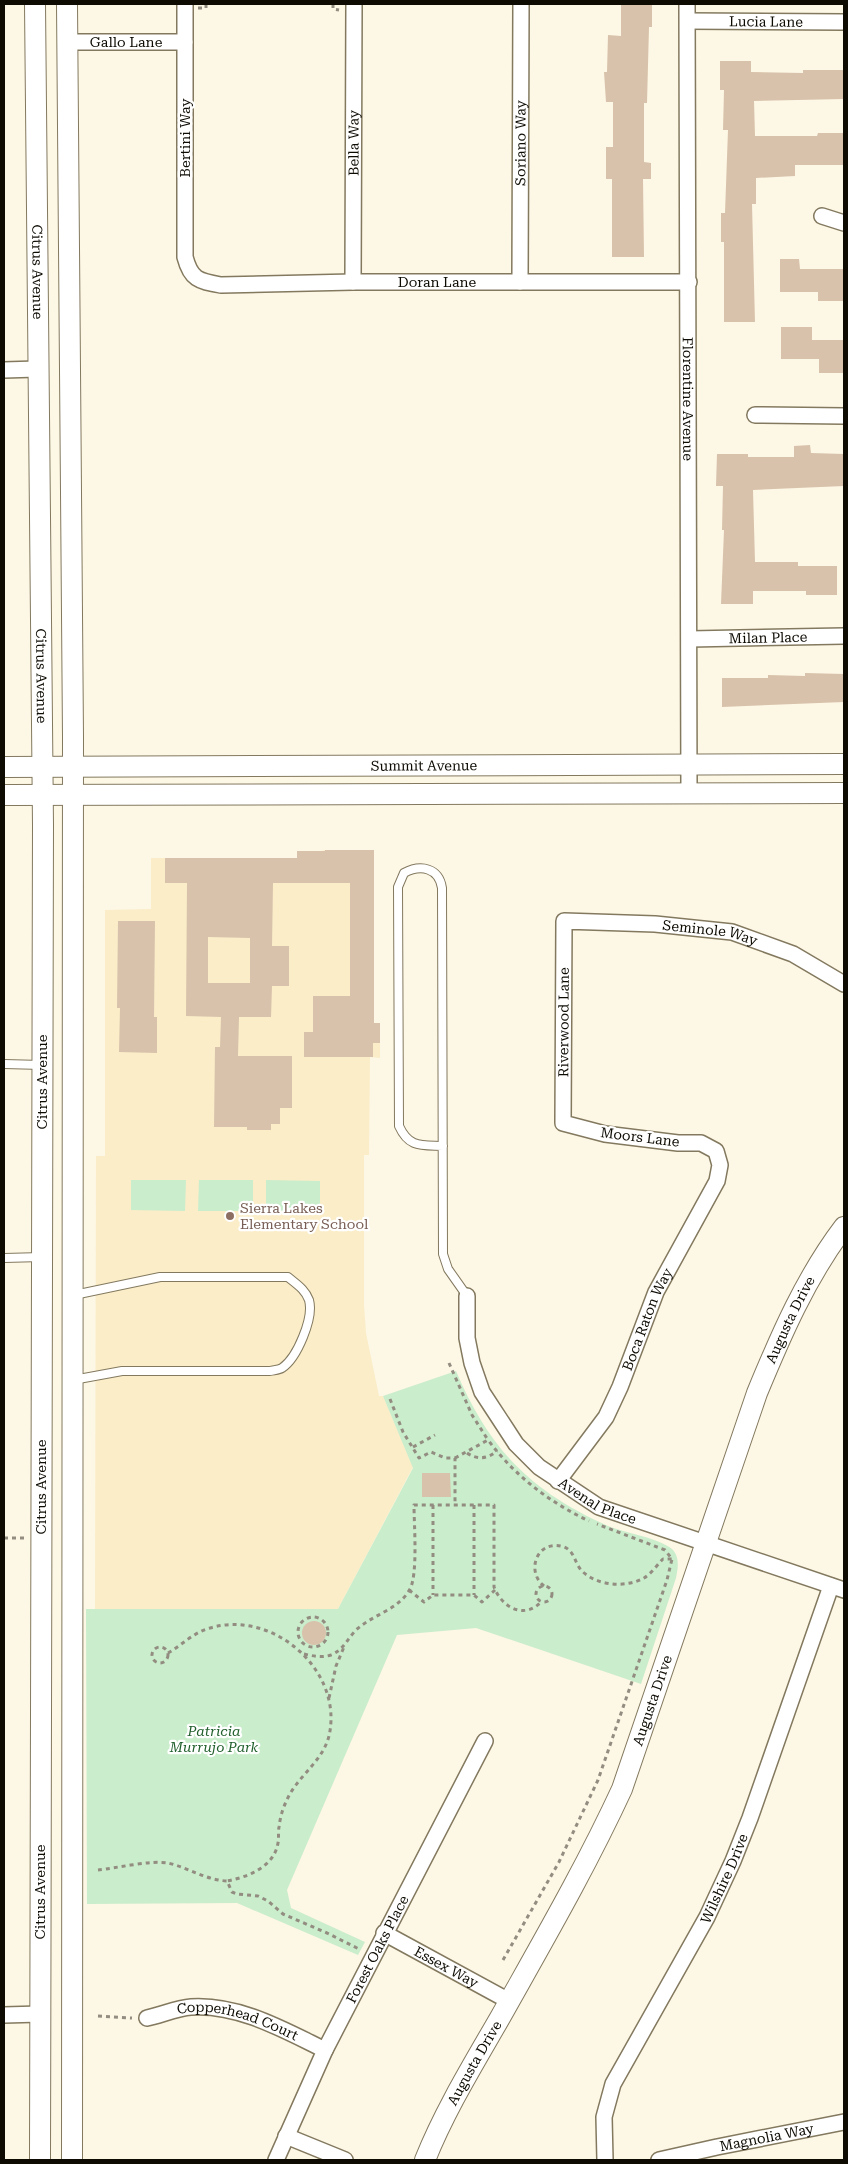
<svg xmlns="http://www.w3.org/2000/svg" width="848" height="2164" viewBox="0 0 848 2164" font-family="'Roboto Serif',serif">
<rect width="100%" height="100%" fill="#fdf7e5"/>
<path fill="#faedc8" d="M325,850H374V1023H380V1058L370,1057L369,1155H364V1305L366,1333L379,1396H383L413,1467L338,1609H95L96,1156H105V910L151,909V858H297Z"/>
<g fill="#caedcc">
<path d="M131,1180H186L185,1211L131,1210Z"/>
<path d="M199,1180H253V1211H198Z"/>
<path d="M266,1180L320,1181V1211H266Z"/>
<path d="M456,1371C489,1449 530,1491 608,1526C625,1533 659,1538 672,1549C680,1557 678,1568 676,1578L641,1684L476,1628L397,1635L287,1890L291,1908L365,1942L358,1955L237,1903L87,1904L86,1609H338L413,1468L383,1396Z"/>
</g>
<g fill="#d8c2ab" fill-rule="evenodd">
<path d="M621,4H652V27H649L647,103H644V162L651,163V179H643L644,257H612V179H606V147H613V102H606L604,72H607L608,35L621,36Z"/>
<path d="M720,61H751V72L803,73V70H844V99L754,101L755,136H817L818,133H844V165H795V176L756,178V204H752L755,322H724V242H721V213H725L728,130H723L724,90H720Z"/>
<path d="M780,259H799L800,269H844V301H818V292H780Z"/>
<path d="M781,327H812V340H844V373H819V359H781Z"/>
<path d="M810,445L811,453L844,454V486L753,490L755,562H798V566H837V595H806V591H753V604H721L724,530H722L723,486H716L717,454H748V457H794V446Z"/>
<path d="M805,673L844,674V702L722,707V678H768V675L805,676Z"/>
<path d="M325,850H374V1023H380V1043H373V1057H304V1032H313V996H350V883H273L272,946H289V986H272L271,1017H239L238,1056H292V1108H280V1124H271V1130H247V1127H214L215,1047H220L221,1017L186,1016L187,883H165V858H297V851H325ZM208,937L250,938V983H208Z"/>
<path d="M118,921H155L154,1017H157V1053L119,1052L120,1008H117Z"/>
<path d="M422,1473H450L451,1497H422Z"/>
<circle cx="314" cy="1633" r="12"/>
</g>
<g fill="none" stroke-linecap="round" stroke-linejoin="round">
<g stroke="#83795f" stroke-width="10">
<g id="lane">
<path d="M4,1064L42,1065"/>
<path d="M443,1146C421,1145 409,1148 399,1126L398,887L404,873C421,864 439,868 442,888L443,1254L448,1269L467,1296"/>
<path d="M4,1258L42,1257"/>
<path d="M73,1380L122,1371H270C274,1370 279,1370 282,1368C297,1358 314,1318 309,1300C305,1289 296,1284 288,1277H160L74,1295"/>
</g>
</g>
<g stroke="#83795f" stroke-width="18">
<g id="street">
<path id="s1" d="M185,4V257C191,280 199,281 221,285L353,282H689"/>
<path id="s2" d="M687,4L689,794"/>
<path id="s3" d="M688,21L844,22"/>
<path id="s4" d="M67,42H185"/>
<path d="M822,216L844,223"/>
<path id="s5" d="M353,282L354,4"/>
<path id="s6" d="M520,282L521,4"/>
<path d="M4,370L37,369"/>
<path d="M755,415L844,416"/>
<path id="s7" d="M690,639L844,636"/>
<path id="s8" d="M467,1296V1338L472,1363L482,1392L516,1444L539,1467L599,1507L844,1590"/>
<path id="s9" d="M558,1481L606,1417L620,1387L656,1292L717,1181L720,1165L716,1151L701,1143H678L605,1134L563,1123L564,921L655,924L732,932L793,954L844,984"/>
<path id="s10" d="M384,1933L509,2001"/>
<path d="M4,2015L40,2014"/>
<path id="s11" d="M147,2018C161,2015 177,2008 191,2007C239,2004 284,2030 325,2050"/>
<path d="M286,2136L345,2160"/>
<path id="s12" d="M276,2160L325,2050L485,1741"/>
<path id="s13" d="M605,2160L604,2117L613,2084L707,1917L733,1861L750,1818L831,1586"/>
<path id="s14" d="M659,2160L717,2147L844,2122"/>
</g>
</g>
<g stroke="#83795f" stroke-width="22">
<g id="secondary">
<path id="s15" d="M35,4L43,825L40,2160"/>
<path d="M67,4L73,736L72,2160"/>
<path id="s16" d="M4,767L844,764"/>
<path d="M4,795L844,793"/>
<path id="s17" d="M425,2160C445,2110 474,2063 501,2016C543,1941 586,1867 622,1789L757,1393C781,1335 806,1277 844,1227"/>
</g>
</g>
<g stroke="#928d80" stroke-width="3" stroke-dasharray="4 4" stroke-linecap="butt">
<path d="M333,4V9L339,10"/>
<path d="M198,8H206V4"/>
<path d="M449,1363L472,1415L488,1440"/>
<path d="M390,1399L403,1432L419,1458L431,1452L445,1458H455V1505"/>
<path d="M413,1447L435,1435"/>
<path d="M467,1453C477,1460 488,1459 497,1451"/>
<path d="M455,1458L488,1440C515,1476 549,1502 589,1521"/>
<path d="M433,1505V1595"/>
<path d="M474,1505V1595"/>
<path d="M4,1538H26"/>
<path d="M544,1586C526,1572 536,1541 561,1546C575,1549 574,1563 582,1571C597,1586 626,1588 644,1578C651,1574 657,1565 663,1559H672"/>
<circle cx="544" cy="1594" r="8"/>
<path d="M409,1590L424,1602L433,1595H474L482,1602L495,1590"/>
<circle cx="313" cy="1632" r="15"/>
<circle cx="160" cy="1655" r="8"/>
<path d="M168,1653C182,1645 194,1632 210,1628C272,1609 344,1670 329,1736C322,1763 296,1777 286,1802C282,1810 280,1819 279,1827C278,1832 279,1838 278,1843C274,1867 248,1877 227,1881"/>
<path d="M304,1654C313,1656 322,1658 331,1655C343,1650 347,1640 355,1631C371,1615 399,1610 410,1589C418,1574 414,1524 414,1505H494V1587C502,1608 525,1620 542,1601"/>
<path d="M329,1698L336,1666L344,1647"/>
<path d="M98,1870C117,1868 151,1860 168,1863C189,1868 206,1880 227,1881L232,1892L237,1894L258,1896L268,1901L283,1914L327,1933L361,1950"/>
<path d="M503,1960L559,1862L598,1780L667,1580L672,1559L665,1550L597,1524"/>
<path d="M98,2016L132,2018"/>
</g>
<use href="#lane" stroke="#fff" stroke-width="8"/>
<use href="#street" stroke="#fff" stroke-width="15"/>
<use href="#secondary" stroke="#fff" stroke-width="20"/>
</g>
<circle fill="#8d6e63" stroke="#fff" stroke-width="2" cx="230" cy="1216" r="5"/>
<g text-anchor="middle" stroke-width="4.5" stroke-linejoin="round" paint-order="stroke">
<g font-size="14" fill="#0e0b03" stroke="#fff">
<text dy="5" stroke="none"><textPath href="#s3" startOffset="78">Lucia Lane</textPath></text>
<text dy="5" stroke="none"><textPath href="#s4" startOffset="59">Gallo Lane</textPath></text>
<text transform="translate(185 138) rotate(-90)" y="5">Bertini Way</text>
<text dy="5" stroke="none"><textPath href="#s5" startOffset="139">Bella Way</textPath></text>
<text dy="5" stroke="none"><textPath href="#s6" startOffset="139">Soriano Way</textPath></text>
<text dy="5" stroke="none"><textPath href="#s15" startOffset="268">Citrus Avenue</textPath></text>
<text dy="5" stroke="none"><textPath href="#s1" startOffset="519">Doran Lane</textPath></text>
<text dy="5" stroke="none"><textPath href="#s2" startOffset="395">Florentine Avenue</textPath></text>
<text dy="5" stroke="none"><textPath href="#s7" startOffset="78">Milan Place</textPath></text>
<text dy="5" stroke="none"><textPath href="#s15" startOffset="672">Citrus Avenue</textPath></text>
<text dy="5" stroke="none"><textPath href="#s16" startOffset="420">Summit Avenue</textPath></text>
<text dy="5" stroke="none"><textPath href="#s9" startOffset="878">Seminole Way</textPath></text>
<text dy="5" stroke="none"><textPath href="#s9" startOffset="630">Riverwood Lane</textPath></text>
<text transform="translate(42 1082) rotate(-90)" y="5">Citrus Avenue</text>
<text transform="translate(640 1137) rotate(7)" y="5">Moors Lane</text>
<text dy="5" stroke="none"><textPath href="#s9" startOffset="186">Boca Raton Way</textPath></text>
<text dy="5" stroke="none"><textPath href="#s17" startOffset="919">Augusta Drive</textPath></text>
<text transform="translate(41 1487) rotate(-90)" y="5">Citrus Avenue</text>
<text dy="5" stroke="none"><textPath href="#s8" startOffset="261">Avenal Place</textPath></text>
<text dy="5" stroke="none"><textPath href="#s17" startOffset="514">Augusta Drive</textPath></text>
<text dy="5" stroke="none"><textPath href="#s13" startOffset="311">Wilshire Drive</textPath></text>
<text transform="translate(40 1892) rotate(-90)" y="5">Citrus Avenue</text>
<text dy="5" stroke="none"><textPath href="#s12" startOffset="234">Forest Oaks Place</textPath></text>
<text dy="5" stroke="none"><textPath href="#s10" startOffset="71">Essex Way</textPath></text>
<text dy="5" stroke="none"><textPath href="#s11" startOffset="94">Copperhead Court</textPath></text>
<text dy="5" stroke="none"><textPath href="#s17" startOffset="109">Augusta Drive</textPath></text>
<text dy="5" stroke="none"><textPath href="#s14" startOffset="110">Magnolia Way</textPath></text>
</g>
<g font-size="14" fill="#785e54" stroke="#fff" text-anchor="start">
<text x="240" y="1213">Sierra Lakes<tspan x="240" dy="16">Elementary School</tspan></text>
</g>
<g font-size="14" font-style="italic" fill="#21602d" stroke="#fff">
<text x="214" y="1736">Patricia<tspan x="214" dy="16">Murrujo Park</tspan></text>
</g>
</g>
<rect width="848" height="2164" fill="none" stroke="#0e0b03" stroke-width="10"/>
</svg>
